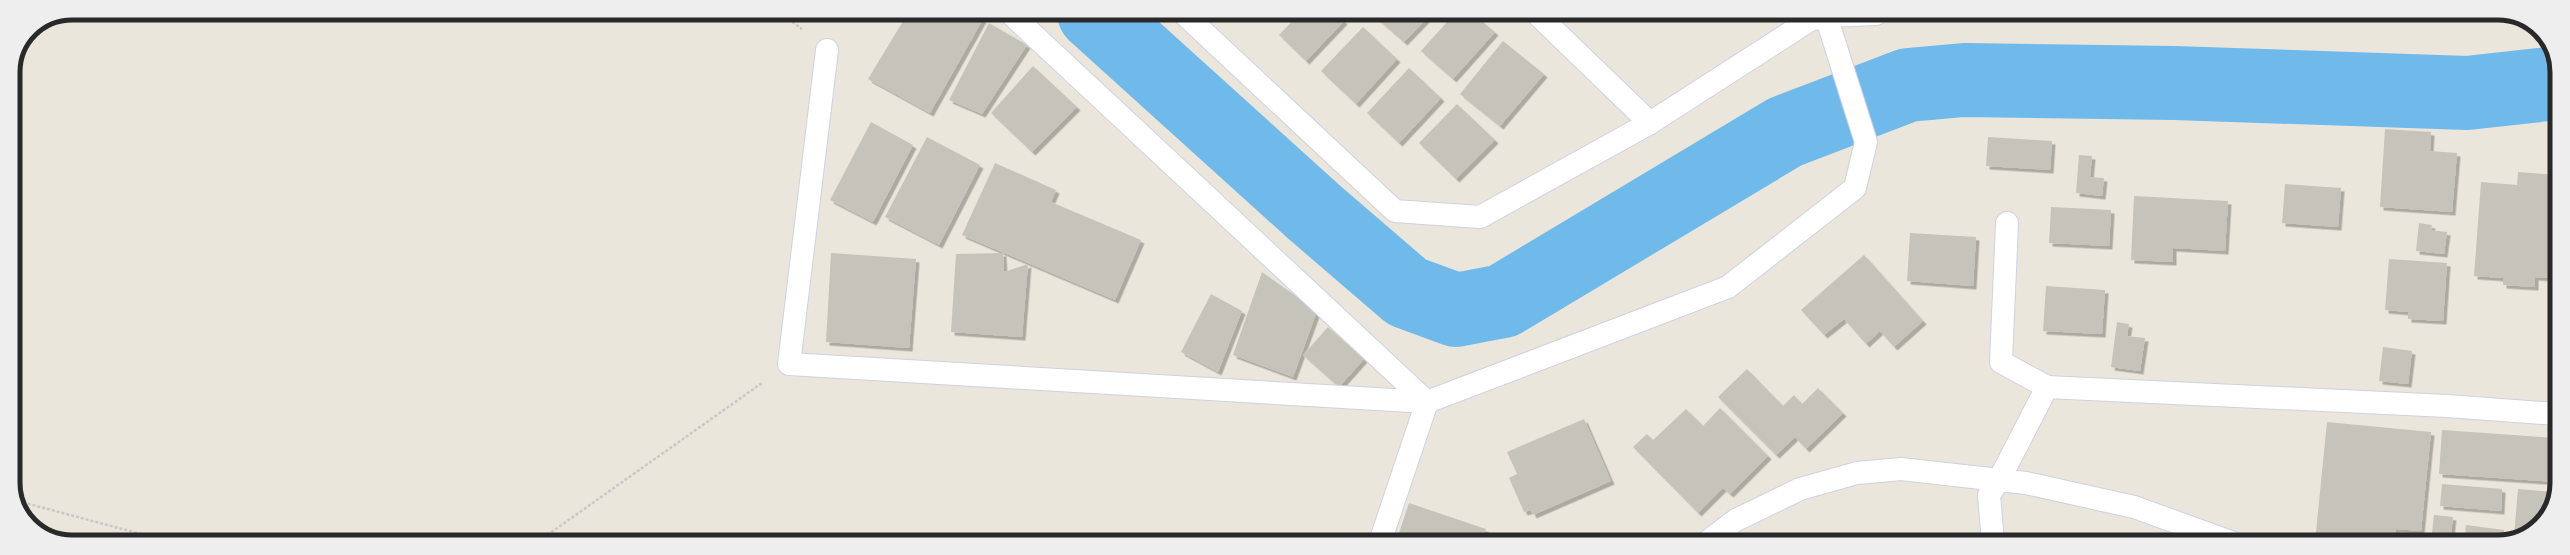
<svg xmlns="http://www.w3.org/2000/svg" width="2570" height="555" viewBox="0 0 2570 555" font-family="'Exo 2',sans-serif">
<defs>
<filter id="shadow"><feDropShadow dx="3.5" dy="3.5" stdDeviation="0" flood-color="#0004"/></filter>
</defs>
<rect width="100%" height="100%" fill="#ebe6db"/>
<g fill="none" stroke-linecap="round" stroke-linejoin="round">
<path stroke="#70baeb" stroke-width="74" d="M1094,13L1314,212L1407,292L1456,310L1503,301L1785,132L1908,85L1964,80L2174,83L2467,93L2557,83"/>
</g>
<g fill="#c6c3bb" filter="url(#shadow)">
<path d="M908,13H973L983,19L930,113L868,79Z"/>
<path d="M1299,14H1337L1344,21L1306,61L1279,35Z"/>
<path d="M1372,14H1431L1404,42Z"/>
<path d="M1454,14H1473L1495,32L1453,79L1421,51Z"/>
<path d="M989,23L1027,45L982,114L949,100Z"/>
<path d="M1363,27L1397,59L1356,104L1321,71Z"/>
<path d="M1503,41L1544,74L1500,126L1460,94Z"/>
<path d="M1033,66L1077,107L1032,152L991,113Z"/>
<path d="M1409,68L1441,98L1399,143L1367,113Z"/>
<path d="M1457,104L1495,140L1456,179L1419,143Z"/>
<path d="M871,122L913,145L873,222L830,200Z"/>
<path d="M2385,129L2431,132L2430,151L2457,153L2452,212L2380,207Z"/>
<path d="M927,137L980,165L939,245L885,217Z"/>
<path d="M1988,137L2052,141L2050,170L1986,166Z"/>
<path d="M2079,155L2092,156L2090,177L2104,178L2102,196L2076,193Z"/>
<path d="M995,163L1056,190L1051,202L1141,240L1115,300L962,235Z"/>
<path d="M2518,172L2557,175L2550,278L2535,277V287L2503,285V278L2474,276L2481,182L2517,185Z"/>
<path d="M2285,184L2341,188L2338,227L2282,223Z"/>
<path d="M2134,196L2228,201L2225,251L2173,248V262L2131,260Z"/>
<path d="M2051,207L2111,210L2109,246L2049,243Z"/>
<path d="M2419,223L2432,225L2431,230L2447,232L2444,254L2416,251Z"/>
<path d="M1910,233L1976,237L1973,286L1907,281Z"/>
<path d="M831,253L916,259L909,348L826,342Z"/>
<path d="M1003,253L1004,272L1028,264L1022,337L951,332L956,254Z"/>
<path d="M1864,255L1923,321L1894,347L1880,331L1866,344L1844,319L1824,335L1801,310Z"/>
<path d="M2389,259L2447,263L2443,321L2408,319V312L2385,310Z"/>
<path d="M1262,272L1317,311L1293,377L1233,355Z"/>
<path d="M2046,286L2105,290L2102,334L2043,331Z"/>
<path d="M1211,294L1242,311L1218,372L1181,352Z"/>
<path d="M2117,322L2129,324L2127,336L2145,338L2140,371L2111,367Z"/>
<path d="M1328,327L1364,359L1339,387L1303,355Z"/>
<path d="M2383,347L2412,351L2408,384L2379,381Z"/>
<path d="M1747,369L1783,406L1794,395L1802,404L1818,388L1843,413L1806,449L1795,437L1776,455L1718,397Z"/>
<path d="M1720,408L1768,456L1730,494L1723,488L1698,513L1633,447L1647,434L1653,440L1686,409L1703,426Z"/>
<path d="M1584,419L1611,481L1533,515L1531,510L1524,512L1509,478L1517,474L1507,452Z"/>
<path d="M2327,422L2431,432L2421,531L2396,529L2394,542H2315Z"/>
<path d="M2442,430L2556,438V482L2439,474Z"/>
<path d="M2442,484L2502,489L2501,511L2440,506Z"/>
<path d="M2518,489L2556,492V495L2537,528L2514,536Z"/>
<path d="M1409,503L1486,529L1484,535L1493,538L1491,542H1396Z"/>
<path d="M2434,515L2453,517L2450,542H2431Z"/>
<path d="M2466,525L2504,530L2503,540L2464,542Z"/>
</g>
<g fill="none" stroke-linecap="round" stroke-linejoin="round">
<g stroke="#d0d1e1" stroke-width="24">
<path id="lane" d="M1993,542L1989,495L1999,480"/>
</g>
<g stroke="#d0d1e1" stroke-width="24">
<g id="street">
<path d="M1010,13L1427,402"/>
<path d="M1183,13L1395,211L1480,217L1650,123L1810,20L1826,16L1876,14"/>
<path d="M1537,14L1650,123"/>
<path d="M827,50L789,364L1427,402L1728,287L1855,188L1866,142L1826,16"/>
<path d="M2007,223L2001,362L2047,387"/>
<path d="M1999,480L2047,387L2447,406L2556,414"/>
<path d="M1380,542L1427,402"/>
<path d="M1707,542L1736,520L1800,489L1857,473L1901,469L2026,483L2134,507L2231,542"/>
</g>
</g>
<g stroke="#c7c7c7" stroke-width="2.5" stroke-dasharray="3 2" stroke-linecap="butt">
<path d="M780,13L802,29"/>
<path d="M18,501L167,541"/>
<path d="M539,541L762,383"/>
</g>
<use href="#lane" stroke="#fff" stroke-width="22"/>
<use href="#street" stroke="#fff" stroke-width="22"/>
</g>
<path d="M0 0H2570V555H0ZM72 20H2498A52 52 0 0 1 2550 72V483A52 52 0 0 1 2498 535H72A52 52 0 0 1 20 483V72A52 52 0 0 1 72 20Z" fill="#eee" fill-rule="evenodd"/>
<path fill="none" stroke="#292929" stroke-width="5" d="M72 20H2498A52 52 0 0 1 2550 72V483A52 52 0 0 1 2498 535H72A52 52 0 0 1 20 483V72A52 52 0 0 1 72 20Z"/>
</svg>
